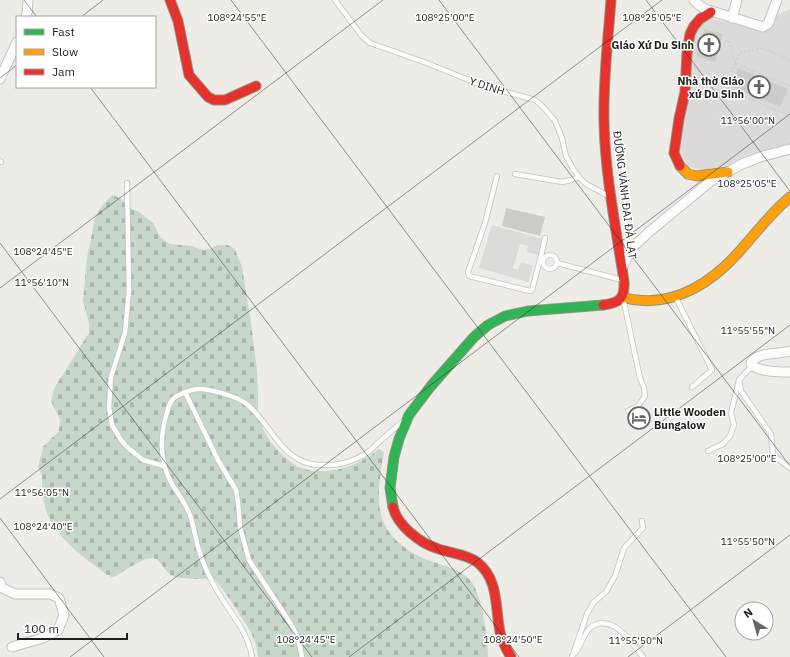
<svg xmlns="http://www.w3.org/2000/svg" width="790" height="657" viewBox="0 0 790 657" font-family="'IBM Plex Sans',sans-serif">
<defs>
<pattern id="cemetery-stones" width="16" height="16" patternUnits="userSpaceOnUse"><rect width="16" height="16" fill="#c7d7c9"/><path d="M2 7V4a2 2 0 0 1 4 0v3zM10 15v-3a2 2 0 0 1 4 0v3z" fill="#aab8ac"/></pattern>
</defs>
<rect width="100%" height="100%" fill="#edece7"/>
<path fill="#dcdbd8" d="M492,225L543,239L538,255L527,252L528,246L520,244L513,268L518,270L521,262L533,266L528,282L479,268Z"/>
<path fill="#dbdad8" d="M790,9V144L746,155L727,166L702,170L687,166L679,148L692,49L698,28L710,18L735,24L762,32L771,25L774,17Z"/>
<path fill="url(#cemetery-stones)" d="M112,195L120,198L128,207L139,212L153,223L161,238L170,244L192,246L202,250L210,249L217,245H227L232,247L236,252L242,267L251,323L257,371L258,394V410L260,422L265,433L270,441L283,456L298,467L312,471H328L340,469L355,464L368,457L379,449L384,452C381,470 376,498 381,515C387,538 409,553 430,561C444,566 461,569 471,581C482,595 488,639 488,657H258C258,648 254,639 250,631C246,623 220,583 215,580C210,578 205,579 199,579C194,579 176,578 172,576C164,571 161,559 152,558C143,558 124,571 116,576L112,577L106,574L77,552L62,537L52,523L48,516L44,502L42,489V474L38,467L43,447L59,431L60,419L56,412L51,401L55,387L89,333V323L83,301L87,258L95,218L102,206Z"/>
<g fill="#ceccc8">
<path d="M704,29L723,34L715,62L696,56Z"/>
<path d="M738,68L788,89L780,107L730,86Z"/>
<path d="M506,208L545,217L540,236L502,226Z"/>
</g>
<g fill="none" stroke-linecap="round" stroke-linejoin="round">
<g stroke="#c4c3c1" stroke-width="6">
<g id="lane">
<path d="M335,0L361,35L370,43L424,62L486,87L521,96L535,100L540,104L545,109L555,121L562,138L566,156L573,169L579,177L586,184L607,195L609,197"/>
<path d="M0,161L1,162"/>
<path d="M515,174L562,182L571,180L579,177"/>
<path d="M497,176L485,223L468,272L469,276L530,291L532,290L541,256L545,238"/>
<path d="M127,183L129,290L125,333L111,377L109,407L112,425L121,440L127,447L143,460L164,466"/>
<circle cx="550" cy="262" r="7"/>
<path d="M557,263L622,280"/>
<path d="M675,296L712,370L692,387"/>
<path d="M623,298L640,378L644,388L645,396L638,406L628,411"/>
<path d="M739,380L741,391L771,434L773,455L790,468"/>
<path d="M185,392L218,460L236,490L238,502L240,527L249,560L291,624L298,638L302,657"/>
<path d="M708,451L723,444L730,436L734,425L731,413L739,380L752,366"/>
<path d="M575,653C581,646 583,635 590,628C592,626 594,625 597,624C618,619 632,644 643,657"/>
<path d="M252,657C248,629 225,608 213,583C207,572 202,561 199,550C195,538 194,526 190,515C185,503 180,496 173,486C160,464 159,441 166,416C168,409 170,399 177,396C183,393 190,390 197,389C209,388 239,397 248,405C270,424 280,457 311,464C315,465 321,465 326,465C339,466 357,460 368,452C372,449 376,445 379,442C387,435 394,429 402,422"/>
<path d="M572,657L587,614L594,602L606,592L615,576L624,548L643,528L642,521"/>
</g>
</g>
<g stroke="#c4c3c1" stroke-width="11">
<g id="street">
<path d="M694,0L699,5L705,9L763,27L768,24L777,0"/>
<path d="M26,17L27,14L28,0"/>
<path d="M732,18L737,0"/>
<path d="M0,79L17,42"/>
<path d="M622,268L632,248L649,232L711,181L742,164L760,157L790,149"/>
<path d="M790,351C779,355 757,351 751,363L752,366C764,372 777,372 790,372"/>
<path d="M0,582L2,588L15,594H50L59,598L64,615L58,630L43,638L12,647"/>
</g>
</g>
<g stroke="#919580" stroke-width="11">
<path id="fast" d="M393,507L390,488L394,457L399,439L409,415L431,386L474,337L488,325L505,316L528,311L603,305"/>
</g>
<g stroke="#919580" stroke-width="11">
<g id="slow">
<path d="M680,166L688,174L697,176L728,172"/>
<path d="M622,297C627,298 632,300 637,300C677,305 713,281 738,253C755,234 770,214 790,197"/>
</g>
</g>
<g stroke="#919580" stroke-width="11">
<g id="jam">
<path d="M170,0L178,21L189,75L208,97L214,100H225L256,86"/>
<path d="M680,166L674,153L679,119L685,92L687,53L690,34L694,26L700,19L711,12"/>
<path d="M603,305C620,303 625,298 624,281C616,228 605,175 604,121C603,81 608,40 611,0"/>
<path d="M393,507C397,525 420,543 436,548C448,553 467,554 477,562C499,579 495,607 500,632C502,641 506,649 511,657"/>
</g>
</g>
<g stroke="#d6cbc7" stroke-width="1.5" stroke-dasharray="2 2" stroke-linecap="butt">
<path d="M729,41L735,63"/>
<path d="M735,63L739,53L763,48L790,61"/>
<path d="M790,86L735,63L725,88L788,115L790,110"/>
</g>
<use href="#lane" stroke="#fcfcfb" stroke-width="4.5"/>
<use href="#street" stroke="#fcfcfb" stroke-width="9"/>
<use href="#fast" stroke="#30b455" stroke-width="9"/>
<use href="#slow" stroke="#ff9f0a" stroke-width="9"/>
<use href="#jam" stroke="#e5322d" stroke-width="9"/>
</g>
<path fill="none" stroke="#1e1e1e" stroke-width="1" stroke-opacity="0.45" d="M24,0L37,17M231,0L726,657M439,0L790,466M646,0L790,191M81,17L103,0M0,78L17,65M90,87L519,657M0,243L312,657M0,288L383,0M0,499L662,0M0,518L104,657M70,657L790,114M349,657L790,325M628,657L790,535"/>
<defs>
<g id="church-ring" transform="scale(1.15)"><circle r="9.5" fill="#fff" stroke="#666664" stroke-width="1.5"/><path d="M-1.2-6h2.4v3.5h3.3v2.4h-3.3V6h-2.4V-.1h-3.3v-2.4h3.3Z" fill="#666664"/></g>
<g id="hotel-ring" transform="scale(1.15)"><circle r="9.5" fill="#fff" stroke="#666664" stroke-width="1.5"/><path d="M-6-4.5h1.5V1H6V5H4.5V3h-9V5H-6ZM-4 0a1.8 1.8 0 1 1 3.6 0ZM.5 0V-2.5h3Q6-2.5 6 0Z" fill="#666664"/></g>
</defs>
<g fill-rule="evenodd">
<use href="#church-ring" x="709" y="45"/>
<use href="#church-ring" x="759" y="87"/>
<use href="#hotel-ring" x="639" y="418"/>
</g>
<g text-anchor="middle" stroke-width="3" stroke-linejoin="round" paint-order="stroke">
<g font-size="11" font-weight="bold" fill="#1e1e1e" stroke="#fff" text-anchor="end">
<text x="694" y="49">Giáo Xứ Du Sinh</text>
<text x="744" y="85">Nhà thờ Giáo<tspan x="744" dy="13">xứ Du Sinh</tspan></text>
<text x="654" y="416" text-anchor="start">Little Wooden<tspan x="654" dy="13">Bungalow</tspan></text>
</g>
<g font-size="11" fill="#1e1e1e" stroke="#fff">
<text transform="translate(487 86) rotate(18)" y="4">Y DINH</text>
<text transform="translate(625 195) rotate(83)" y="4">ĐƯỜNG VÀNH ĐAI ĐÀ LẠT</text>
</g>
</g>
<g font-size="10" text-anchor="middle" fill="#1e1e1e" stroke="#fff" stroke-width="3" stroke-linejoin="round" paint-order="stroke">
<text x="237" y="21">108°24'55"E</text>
<text x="445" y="21">108°25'00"E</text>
<text x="652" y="21">108°25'05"E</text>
<text x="748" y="124">11°56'00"N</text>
<text x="747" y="187">108°25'05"E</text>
<text x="43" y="255">108°24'45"E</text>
<text x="42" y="286">11°56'10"N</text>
<text x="748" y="334">11°55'55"N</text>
<text x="747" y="462">108°25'00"E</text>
<text x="42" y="496">11°56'05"N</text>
<text x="43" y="530">108°24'40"E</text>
<text x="748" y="545">11°55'50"N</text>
<text x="306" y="643">108°24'45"E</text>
<text x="513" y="643">108°24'50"E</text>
<text x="636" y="644">11°55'50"N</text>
</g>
<rect x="16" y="16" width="140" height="72" fill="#ffffff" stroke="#a5a5a5"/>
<rect x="24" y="29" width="20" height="6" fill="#30b455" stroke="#a5a5a5"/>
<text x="52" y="36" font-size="12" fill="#1e1e1e">Fast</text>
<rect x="24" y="49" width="20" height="6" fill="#ff9f0a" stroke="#a5a5a5"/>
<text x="52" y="56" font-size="12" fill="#1e1e1e">Slow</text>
<rect x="24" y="69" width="20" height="6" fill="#e5322d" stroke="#a5a5a5"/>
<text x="52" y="76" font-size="12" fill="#1e1e1e">Jam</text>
<g transform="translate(754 621) rotate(323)"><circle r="19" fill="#ffffff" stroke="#a5a5a5"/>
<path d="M0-3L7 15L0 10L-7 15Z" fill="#666664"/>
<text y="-6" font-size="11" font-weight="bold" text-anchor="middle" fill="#1e1e1e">N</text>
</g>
<path d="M18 633v6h109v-6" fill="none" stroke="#1e1e1e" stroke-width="2"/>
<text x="24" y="633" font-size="12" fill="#1e1e1e" stroke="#ffffff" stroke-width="3" paint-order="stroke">100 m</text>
</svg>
